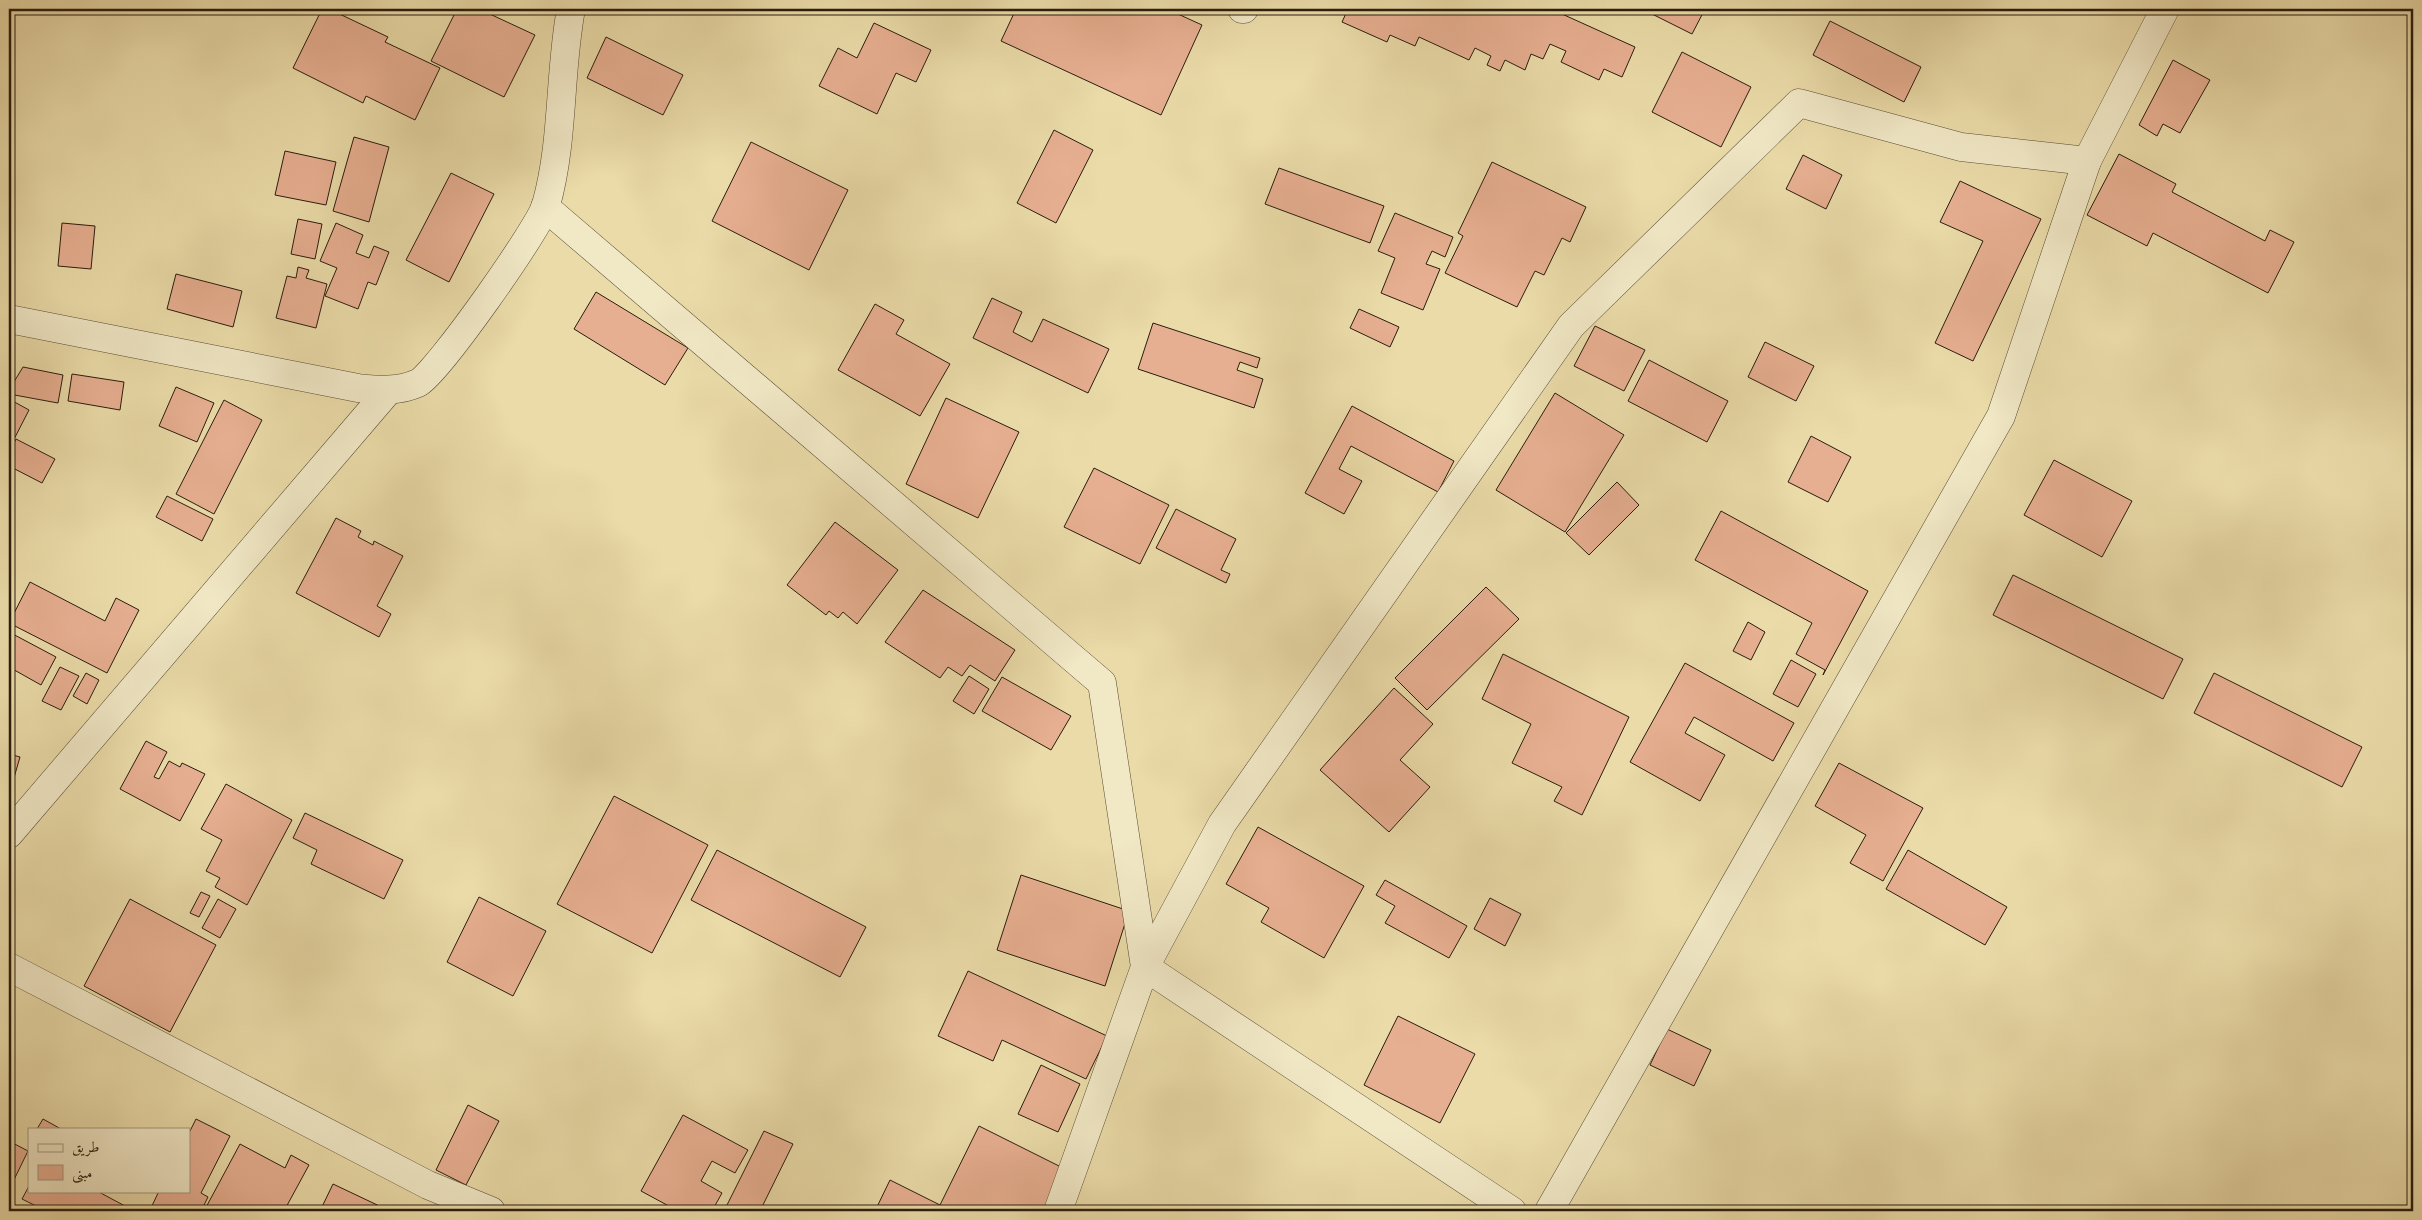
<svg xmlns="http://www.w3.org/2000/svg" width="2422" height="1220" viewBox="0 0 2422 1220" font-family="'IM FELL English',Amiri,serif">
<rect width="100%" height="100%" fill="#eadba8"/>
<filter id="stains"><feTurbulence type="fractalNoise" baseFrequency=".004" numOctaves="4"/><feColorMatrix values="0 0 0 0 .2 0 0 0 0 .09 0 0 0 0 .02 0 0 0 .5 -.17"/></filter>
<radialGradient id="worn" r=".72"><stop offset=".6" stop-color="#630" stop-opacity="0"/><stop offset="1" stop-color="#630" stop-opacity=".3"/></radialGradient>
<g fill="#e7af91" stroke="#2a1d0e">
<path d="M322,9H329L388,37L385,42L440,68L415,120L366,96L363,103L293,68Z"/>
<path d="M457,9H479L535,35L504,97L431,61Z"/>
<path d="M1016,9H1167L1202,25L1161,115L1001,41Z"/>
<path d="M1348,9H1551L1635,47L1622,77L1604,69L1599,80L1561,62L1566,51L1550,44L1543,59L1531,54L1525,70L1505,60L1500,71L1487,65L1491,56L1475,48L1469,60L1419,37L1415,46L1390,35L1387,42L1342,22Z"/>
<path d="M1655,9H1705L1692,34L1652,14Z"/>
<path d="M1830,21L1921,67L1904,102L1813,55Z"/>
<path d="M874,23L931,50L916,82L896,73L877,114L819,86L838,48L857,58Z"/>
<path d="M606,37L683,75L663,115L587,78Z"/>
<path d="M1682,52L1751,87L1721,147L1652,112Z"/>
<path d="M2173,60L2210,80L2180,133L2163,124L2157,136L2139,125Z"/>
<path d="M1054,130L1093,150L1056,223L1017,203Z"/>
<path d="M354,137L389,147L369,222L333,211Z"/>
<path d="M751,142L848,190L809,270L712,221Z"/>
<path d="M285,151L336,162L326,205L275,195Z"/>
<path d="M2119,154L2176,184L2172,192L2265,241L2270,230L2294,242L2268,293L2153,233L2147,246L2087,215Z"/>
<path d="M1803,155L1842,175L1826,209L1786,189Z"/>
<path d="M1492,162L1586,207L1570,242L1562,238L1544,275L1535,271L1517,307L1445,273L1463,236L1458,233Z"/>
<path d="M1279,168L1384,206L1370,243L1265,204Z"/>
<path d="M451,173L494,194L449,282L406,260Z"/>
<path d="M1960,181L2041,219L1973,361L1935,343L1983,241L1940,222Z"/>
<path d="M1395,213L1453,237L1445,257L1432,251L1426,264L1440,269L1423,310L1381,293L1395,258L1378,251Z"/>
<path d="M298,219L322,224L315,259L291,254Z"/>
<path d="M62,223L95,226L91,269L58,266Z"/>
<path d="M336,223L363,235L356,253L369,258L374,246L389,252L376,285L368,282L358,309L325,296L337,268L320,261Z"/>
<path d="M298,267L309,270L306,278L327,284L316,328L276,318L287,276L296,278Z"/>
<path d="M176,274L242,291L233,327L167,309Z"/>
<path d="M596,292L688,348L665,385L574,329Z"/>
<path d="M992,298L1022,312L1013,332L1032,342L1043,319L1109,349L1088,393L973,338Z"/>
<path d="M875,304L904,320L896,334L950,364L920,416L838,370Z"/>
<path d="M1359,309L1399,327L1390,347L1350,328Z"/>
<path d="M1153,323L1260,358L1257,368L1240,362L1237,370L1263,379L1254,408L1138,369Z"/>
<path d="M1595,326L1645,350L1624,391L1574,366Z"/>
<path d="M1765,342L1814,366L1796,401L1748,377Z"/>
<path d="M1649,360L1728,401L1707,442L1628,401Z"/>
<path d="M23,367L63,375L58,403L9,394V390Z"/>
<path d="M72,374L124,382L120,410L68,401Z"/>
<path d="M176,387L214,403L197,442L159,426Z"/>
<path d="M1555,393L1624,435L1565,532L1496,490Z"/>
<path d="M946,398L1019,432L978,518L906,484Z"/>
<path d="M9,399L29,410L9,449Z"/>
<path d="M224,400L262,420L214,514L176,494Z"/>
<path d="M1352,406L1454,461L1438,492L1351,446L1339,469L1362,481L1344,514L1305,493Z"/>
<path d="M1811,436L1851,457L1828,502L1788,482Z"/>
<path d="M16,439L55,459L42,483L9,466V454Z"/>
<path d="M2054,460L2132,501L2102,557L2024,515Z"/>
<path d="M1094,468L1169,505L1140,564L1064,527Z"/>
<path d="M1617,482L1639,505L1589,555L1566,533Z"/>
<path d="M167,496L213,519L202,541L156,517Z"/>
<path d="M1176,509L1236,539L1221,570L1230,574L1226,583L1156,548Z"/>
<path d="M1721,511L1868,591L1823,675L1825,670L1796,654L1812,623L1695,560Z"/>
<path d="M336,518L361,531L358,537L373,545L374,541L403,556L377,606L391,614L379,637L296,593Z"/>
<path d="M835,522L898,570L857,624L843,612L838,618L829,611L826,615L787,585Z"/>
<path d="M2013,575L2183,659L2163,699L1993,615Z"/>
<path d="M30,582L105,621L116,598L139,610L107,673L9,623Z"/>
<path d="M1486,587L1519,619L1427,710L1395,678Z"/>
<path d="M923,590L1015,650L995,681L970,665L962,676L948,667L940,678L885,642Z"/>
<path d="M1748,622L1765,632L1751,660L1733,651Z"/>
<path d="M9,632L56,657L41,685L9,667Z"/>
<path d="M1503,654L1629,717L1582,815L1554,801L1562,787L1512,763L1531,724L1482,699Z"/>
<path d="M1791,660L1816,674L1798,707L1773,694Z"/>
<path d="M1685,663L1794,723L1773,761L1694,717L1685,733L1725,755L1700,801L1630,762Z"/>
<path d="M60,667L79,676L61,710L42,701Z"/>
<path d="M86,673L99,680L87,704L73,696Z"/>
<path d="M2214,673L2362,747L2342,787L2194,713Z"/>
<path d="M969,676L989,689L974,714L953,701Z"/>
<path d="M1002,677L1071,716L1051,750L982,711Z"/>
<path d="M1394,688L1433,724L1400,760L1430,787L1389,832L1320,770Z"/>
<path d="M146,741L167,752L154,777L159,779L169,761L180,767L182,763L205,774L180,821L120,789Z"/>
<path d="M9,754L20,757L9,795Z"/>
<path d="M1839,763L1923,808L1883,881L1850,863L1866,835L1815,806Z"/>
<path d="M226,784L292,820L247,905L215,887L220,878L206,871L222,840L201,829Z"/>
<path d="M614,796L708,845L652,953L557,904Z"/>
<path d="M305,813L403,860L384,899L311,864L317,850L293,838Z"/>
<path d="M1258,827L1364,886L1324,958L1261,922L1269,908L1226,884Z"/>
<path d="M717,850L866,927L840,977L691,900Z"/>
<path d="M1908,850L2007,907L1985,945L1886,889Z"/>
<path d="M1021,875L1129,911L1105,986L997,950Z"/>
<path d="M1385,880L1467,926L1449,958L1385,923L1395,906L1376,895Z"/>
<path d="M201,892L210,896L199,917L190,913Z"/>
<path d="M479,897L546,931L513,996L447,962Z"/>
<path d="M1490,898L1521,914L1505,946L1474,929Z"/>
<path d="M130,899L216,945L170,1032L84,986Z"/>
<path d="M218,899L236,909L220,938L202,928Z"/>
<path d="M968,971L1107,1036L1086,1079L1002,1040L993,1061L938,1036Z"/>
<path d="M1398,1016L1475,1054L1440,1123L1364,1085Z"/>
<path d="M1667,1029L1711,1050L1694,1086L1650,1065Z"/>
<path d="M1041,1065L1080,1084L1058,1132L1018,1114Z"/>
<path d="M468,1105L499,1121L466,1185L436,1170Z"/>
<path d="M683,1115L748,1150L735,1173L712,1161L701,1181L722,1193L712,1211H678L641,1191Z"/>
<path d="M43,1119L61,1129H37Z"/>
<path d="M196,1119L230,1136L201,1193L208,1197L201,1211H152L150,1210L159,1191H189V1133Z"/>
<path d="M979,1126L1065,1169L1044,1211H875L890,1180L940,1205Z"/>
<path d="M764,1131L793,1144L760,1211H724Z"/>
<path d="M9,1141L28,1151L9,1190Z"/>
<path d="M240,1144L285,1168L291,1155L309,1165L284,1211H204Z"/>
<path d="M333,1184L390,1211H320Z"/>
<path d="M29,1186V1191H97L125,1206L122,1211H46L22,1199Z"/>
</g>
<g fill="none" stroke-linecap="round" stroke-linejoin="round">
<g stroke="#5a4c34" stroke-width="29">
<g id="minor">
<path d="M1242,9H1244"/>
<path d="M545,207L1102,683L1145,967L1058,1211"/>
<path d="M9,319L358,388C379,390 398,392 418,383C436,375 540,227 546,205C564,141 559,73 571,9"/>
<path d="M9,834L388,391"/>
<path d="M9,967L428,1185L491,1211"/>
<path d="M1512,1211L1145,967L1222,824L1571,326L1799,103L1961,147L2087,161L2165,9"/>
<path d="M1549,1211L2001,416L2087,161"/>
</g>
</g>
<use href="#minor" stroke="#f1e8c6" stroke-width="28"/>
</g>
<rect width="2422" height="1220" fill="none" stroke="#eadba8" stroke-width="30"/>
<rect x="10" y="10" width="2402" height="1200" fill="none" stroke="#2a1d0e" stroke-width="2.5"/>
<rect x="15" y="15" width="2392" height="1190" fill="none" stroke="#2a1d0e"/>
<rect x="28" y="1128" width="162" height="65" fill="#f1e8c6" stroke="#a1977c"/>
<rect x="38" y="1144" width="25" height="8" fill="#f1e8c6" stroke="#a1977c"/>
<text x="72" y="1152" font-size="15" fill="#2a1d0e">طريق</text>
<rect x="38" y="1165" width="25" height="15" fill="#e7af91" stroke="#a1977c"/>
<text x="72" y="1178" font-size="15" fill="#2a1d0e">مبنى</text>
<rect width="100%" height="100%" filter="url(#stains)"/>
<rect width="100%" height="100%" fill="url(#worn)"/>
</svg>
